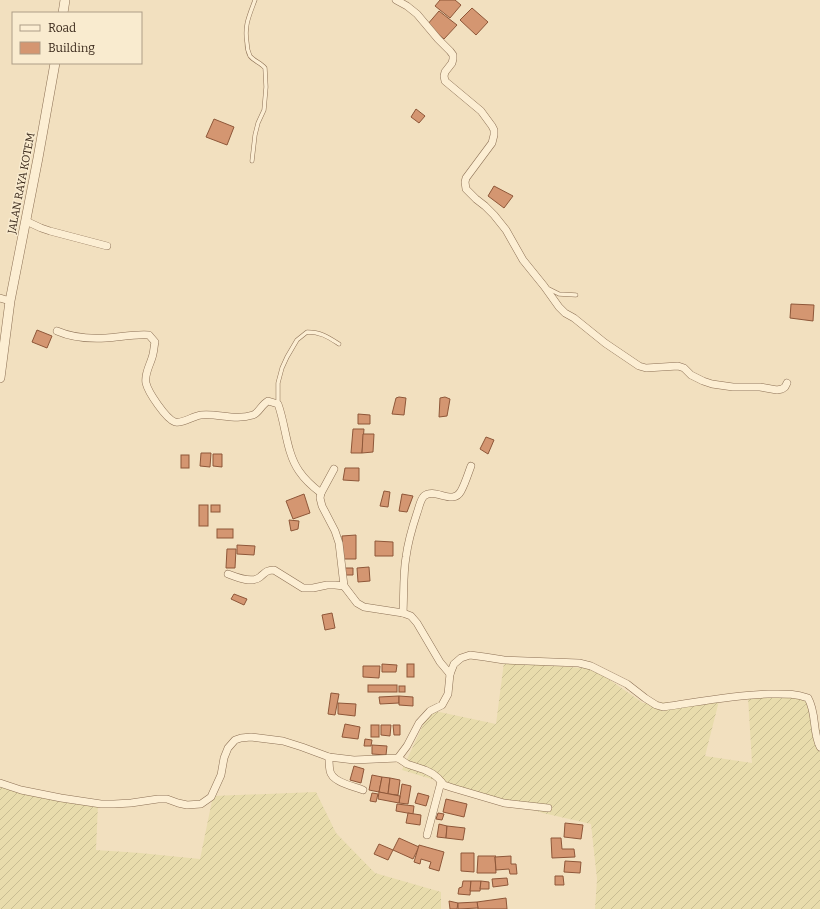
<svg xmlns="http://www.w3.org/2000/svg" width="820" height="909" viewBox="0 0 820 909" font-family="Bitter,serif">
<defs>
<pattern id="farmland-furrows" width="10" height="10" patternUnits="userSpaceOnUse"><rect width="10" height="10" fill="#e8dcac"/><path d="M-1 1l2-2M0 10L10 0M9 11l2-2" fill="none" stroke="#c8bd93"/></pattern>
</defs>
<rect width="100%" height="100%" fill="#f2e0bf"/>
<g fill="url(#farmland-furrows)">
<path d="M504,662L594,669L643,703L719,701L705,756L752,763L748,697L808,698L820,731V909H595L597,879L591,824L543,813L402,770L430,710L496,724Z"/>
<path d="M0,785L98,804L96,850L140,853L200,859L213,796L316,792L336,833L375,873L441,892V909H0Z"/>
</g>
<g fill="#d49671" stroke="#8e5739">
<path d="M440,0H455L461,5L450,18L435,6Z"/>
<path d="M472,8L488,22L476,35L460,20Z"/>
<path d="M439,11L457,25L444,39L427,25Z"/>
<path d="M416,109L425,116L419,123L411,117Z"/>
<path d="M214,119L234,127L227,145L206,137Z"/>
<path d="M494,186L513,196L504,208L488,196Z"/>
<path d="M791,304L814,305L813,321L790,318Z"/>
<path d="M37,330L52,336L47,348L32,342Z"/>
<path d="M399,397L406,398L404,415L392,414L396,398Z"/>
<path d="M445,397L450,399L447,416L439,417L440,398Z"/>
<path d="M358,414L370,415V424H358Z"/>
<path d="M353,429H364L362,453H351Z"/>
<path d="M363,434H374L373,452L362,453Z"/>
<path d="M486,437L494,440L488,454L480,449Z"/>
<path d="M201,453H211L210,467L200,466Z"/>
<path d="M213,454H222V467L213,466Z"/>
<rect x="181" y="455" width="8" height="13"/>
<path d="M345,468H359V481L343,480Z"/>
<path d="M384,491L390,492L388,507L380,506Z"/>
<path d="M304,494L310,513L293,519L286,501Z"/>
<path d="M402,494L413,496L407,512L399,511Z"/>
<rect x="199" y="505" width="9" height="21"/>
<rect x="211" y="505" width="9" height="7"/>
<path d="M289,520L299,521L298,529L291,531Z"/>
<rect x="217" y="529" width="16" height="9"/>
<path d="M356,535V559H343L342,536Z"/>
<path d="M375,541L393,542V556H375Z"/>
<path d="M237,545L255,546L254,555L237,554Z"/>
<path d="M227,549H236L235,568H226Z"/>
<path d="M369,567L370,581L358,582L357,568Z"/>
<path d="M344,568H353V575H345Z"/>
<path d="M234,594L247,599L244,605L231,599Z"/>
<path d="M332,613L335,628L325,630L322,615Z"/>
<path d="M382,664L397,665L396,672H382Z"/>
<rect x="407" y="664" width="7" height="13"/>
<path d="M363,666H380L379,678L363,677Z"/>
<rect x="368" y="685" width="29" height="7"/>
<rect x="399" y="686" width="6" height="6"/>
<path d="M331,693L339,694L335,715L328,714Z"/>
<path d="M399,696V703L380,704L379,697Z"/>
<path d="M399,696L413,697V706L399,705Z"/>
<path d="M338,703L356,704L355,716L338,714Z"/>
<path d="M345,724L360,727L358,739L342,737Z"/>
<rect x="371" y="725" width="8" height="12"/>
<path d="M381,725H391L390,736L381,735Z"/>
<path d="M393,725H400V735H394Z"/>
<path d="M365,739L372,740L371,746H364Z"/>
<path d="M372,745L387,746L386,755L372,754Z"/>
<path d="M354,766L364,769L361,783L350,780Z"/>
<path d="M372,775L382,777L379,792L369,790Z"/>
<path d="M382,777L390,778L388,794L379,792Z"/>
<path d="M390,778L400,780L398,795L388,794Z"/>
<path d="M402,784L411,786L408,804L399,803Z"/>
<path d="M379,792L400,796L399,803L378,799Z"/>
<path d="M372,793L378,794L376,802L370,801Z"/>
<path d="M418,793L429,796L426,806L415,803Z"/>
<path d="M446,799L467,804L464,817L443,812Z"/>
<path d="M397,804L414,806L413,814L396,811Z"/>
<path d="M408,813L421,815L420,825L406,823Z"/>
<path d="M438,813L444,814L442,820L436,819Z"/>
<path d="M565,823L583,825L581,839L564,837Z"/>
<path d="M439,824L447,826L446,838L437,837Z"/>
<path d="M447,826L465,828L463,840L446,838Z"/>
<path d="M399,838L419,847L413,859L393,850Z"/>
<path d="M551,838H561L562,849H574L575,857L552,858Z"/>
<path d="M379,844L393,850L388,860L374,854Z"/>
<path d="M419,845L444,852L439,871L429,868L431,862L421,859L420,864L414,862Z"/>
<path d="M461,853H474V872L461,871Z"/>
<path d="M478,856H496L495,857L496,873H477Z"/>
<path d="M511,856V864H516L517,874H510L509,869L496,870L495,857Z"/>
<path d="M565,861L581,862L580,873L564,872Z"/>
<path d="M555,876H563L564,885H555Z"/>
<path d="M507,878L508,885L493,887L492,879Z"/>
<path d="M463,881H471L470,895L458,894L459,888L462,887Z"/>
<path d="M471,881H481L480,891H470Z"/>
<path d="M481,881L489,882V889H480Z"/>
<path d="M506,898L507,909H478L477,902Z"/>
<path d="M449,901L458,903L457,909H450Z"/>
<path d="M477,902L478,908L458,909V903Z"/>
</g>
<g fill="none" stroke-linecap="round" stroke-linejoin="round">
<g stroke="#8c7055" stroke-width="4.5">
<g id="service">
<path d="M252,161L255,135L258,123L264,110L266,87L265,68C261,63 254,61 250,56C248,52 247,47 247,43C244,26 249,16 255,0"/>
<path d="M549,289L559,294L576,295"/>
<path d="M278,404V383L282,368L287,357L297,340L307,332C321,332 328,337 339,344"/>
</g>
</g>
<g stroke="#8c7055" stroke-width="8">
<g id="minor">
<path d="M396,0L407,6L417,14L438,39L450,51L453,55V59L452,63L445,72L444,76L445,81L481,111L492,126L494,130V135L492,143L466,178L465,182L466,189L476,199L485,206L494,215L506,230L523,260L544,286L559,307L565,313L574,318L605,343L639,366L646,368L678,366L684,368L691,375L703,381L712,384L733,387H760L777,390L782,389L785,387L787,383"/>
<path d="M26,221L41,228L50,231L107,246"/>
<path d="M0,298L10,301"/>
<path d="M57,331C73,338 89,339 106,338C121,337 134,334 149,335L155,342C154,346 154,350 153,354C151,364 144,373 146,383C148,392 166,419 175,422C182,424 193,416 201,415C218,413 235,421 253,415C259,413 261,405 268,401L278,404C286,426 286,452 299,471C305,480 313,487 321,493"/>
<path d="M334,469L321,493L320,498L322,506L335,531L339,543L344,586L357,603L364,607L403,613L411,616L417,623L440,662L450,674"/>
<path d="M228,574C236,577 252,584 260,577C265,573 266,570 274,570L303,588H313L327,585H335L344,586"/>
<path d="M403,613C404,595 403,574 406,557C408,542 412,528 417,513C419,508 420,500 424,496C435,487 453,506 461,491C465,484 468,474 471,466"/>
<path d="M329,757C329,762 329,766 330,771C332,782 353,786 363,790"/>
<path d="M398,758L407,764L425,770L433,774L438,778L444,785L453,788L504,803L548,808"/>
<path d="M0,783L21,790L61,798L101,804H114L131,803L158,799H167L178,803L187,805L201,804L211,797L221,775L224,758L228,748L235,740L241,738L251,737L283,741L302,747L329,757L354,760L398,758L407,746L419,723L430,711L442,705L448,694L450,674L454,664L461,658L470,655L485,657L504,660L579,663L591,666L627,684L645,698L656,705L663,707C698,702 732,695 768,694C782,694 794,693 808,698C817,714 812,731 820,747"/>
<path d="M427,835L441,782"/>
</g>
</g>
<g stroke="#8c7055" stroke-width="10">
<g id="tertiary">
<path d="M63,13L65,0"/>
<path d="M0,378L10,301L38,158L55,63"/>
</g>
</g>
<use href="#service" stroke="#fceed3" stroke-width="3.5"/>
<use href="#minor" stroke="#fceed3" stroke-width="7"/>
<use href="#tertiary" stroke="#fceed3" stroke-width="9"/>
</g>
<g text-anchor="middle" stroke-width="3" stroke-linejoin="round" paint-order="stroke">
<g font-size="11" fill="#3a291b" stroke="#f9ebcf">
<text transform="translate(21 183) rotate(-79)" y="4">JALAN RAYA KOTEM</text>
</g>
</g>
<rect x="12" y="12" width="130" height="52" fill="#f9ebcf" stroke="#ad9d87"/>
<rect x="20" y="25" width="20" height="6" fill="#fceed3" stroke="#ad9d87"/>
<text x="48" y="32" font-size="12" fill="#3a291b">Road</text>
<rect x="20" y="42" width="20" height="12" fill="#d49671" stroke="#ad9d87"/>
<text x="48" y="52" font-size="12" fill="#3a291b">Building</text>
</svg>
